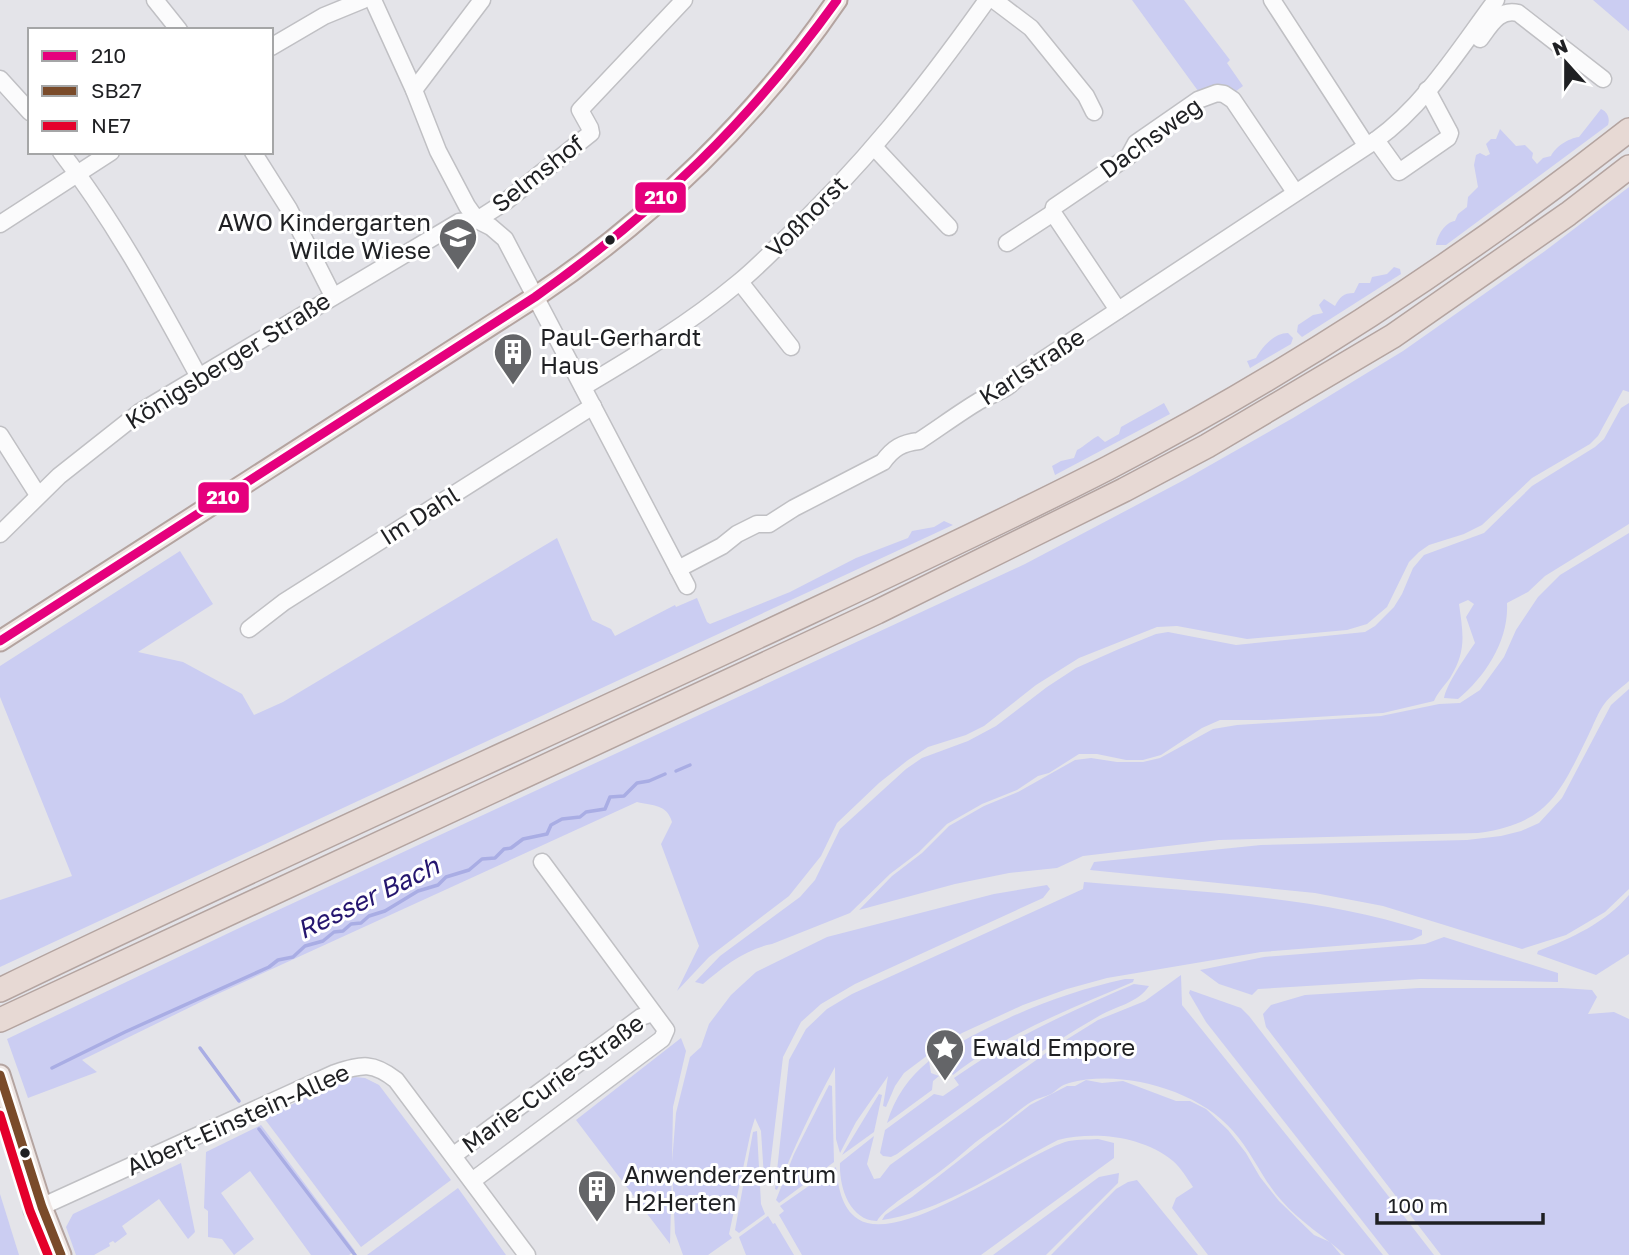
<svg xmlns="http://www.w3.org/2000/svg" width="1629" height="1255" viewBox="0 0 1629 1255" font-family="'Golos Text',sans-serif">
<rect width="100%" height="100%" fill="#e4e4e9"/>
<g fill="#cbcdf2">
<path d="M1132,0H1184L1230,60L1227,63L1243,86L1232,94L1201,95Z"/>
<path d="M1593,0H1629V31Z"/>
<path d="M1601,109C1608,112 1610,119 1608,125L1446,245H1436C1437,236 1445,222 1455,221L1458,214L1467,207L1468,197L1478,187L1474,165L1476,155L1480,153L1486,156L1490,154L1486,144L1491,139H1496L1500,129L1516,146L1525,145L1533,153L1532,158L1537,164L1543,158L1551,156C1555,147 1569,138 1579,137Z"/>
<path d="M1629,187V392L1623,390L1598,436L1590,444L1532,478L1482,525L1464,534L1429,545L1419,552L1409,562L1387,607L1367,624L1347,630L1247,639L1177,626L1157,627L1079,658L1036,685L984,726L966,735L928,747L908,760L879,783L837,823L821,856L789,896L709,957L677,991L699,946L661,844L672,822C667,804 653,806 637,802L211,997L82,1060L97,1072L28,1098L7,1039L235,930L1025,564L1184,480L1293,418L1403,351L1545,251Z"/>
<path d="M1394,267L1400,269L1401,274L1302,337L1297,332L1298,325L1313,315L1323,313L1319,305L1324,299L1335,306C1340,297 1343,293 1354,293L1359,283H1370L1372,277L1387,274Z"/>
<path d="M1288,333L1293,338L1291,344L1250,368L1247,361L1256,358C1262,347 1274,333 1288,333Z"/>
<path d="M1164,403L1170,414L1055,475L1052,466L1061,461L1074,458L1077,450C1085,446 1090,440 1098,436L1105,442L1119,434L1121,427Z"/>
<path d="M1629,403V524L1545,576L1528,592L1507,603C1509,640 1486,676 1458,699L1444,698C1446,685 1466,656 1475,643L1466,617L1474,604L1468,600L1459,604C1463,633 1467,651 1450,678C1444,686 1438,692 1434,701L1383,713L1265,720H1220L1202,728L1161,755L1143,760H1126L1097,754H1079L1049,773L1038,776L1017,790L982,804L947,824L919,852L890,874L850,913L772,944C745,949 723,967 703,984L695,982L720,956L800,897L815,880L840,829L906,769L922,758L968,741L996,726L1047,687L1076,668L1119,649L1156,634L1168,632L1236,645L1365,632L1375,626L1394,607L1402,594L1413,568L1424,555L1484,533L1532,486L1595,447L1604,439L1621,408Z"/>
<path d="M944,521L953,525L0,967V900L72,876L0,697V666L180,551L213,604L138,652L183,662L242,694L254,715L283,702L557,538L592,620L611,629L615,636L675,605L676,607L697,598L707,622L710,624L790,592L856,558L908,538L912,531L934,527Z"/>
<path d="M1629,533V681C1621,688 1611,695 1605,703C1598,712 1593,726 1588,736C1559,795 1548,823 1478,833L1219,840L1083,856L1057,868L1009,873L955,884L859,910L892,876L922,853L949,826L984,806L1018,792L1075,760L1091,758L1117,762H1143L1160,758L1213,729L1237,725L1381,716L1439,704L1460,703L1480,690L1504,657L1516,630L1538,597L1560,575Z"/>
<path d="M1629,689V889L1605,912L1566,935L1522,949L1383,906L1315,893L1090,870L1094,862L1261,845L1467,840L1501,836L1521,831L1539,823L1562,798L1611,705Z"/>
<path d="M1084,882C1197,892 1314,895 1422,930V935L1412,940L1261,952L1107,978L1067,989L1023,1005L962,1033L932,1052L904,1073L895,1086L886,1107L883,1106L888,1076L856,1122L840,1153L836,1139L835,1067C813,1107 794,1147 777,1190L775,1189L789,1060L806,1029L827,1009L852,994L1083,889Z"/>
<path d="M1047,885L1050,889L1043,898L855,984L821,1004L801,1022L783,1057L768,1184L764,1178L761,1131L755,1118L751,1131L729,1234L732,1238L708,1255H683L675,1233L672,1169L670,1244L576,1120L681,1038L686,1051L673,1107L672,1162L676,1113L690,1057L701,1047L709,1024L731,995L756,972L827,937L994,894Z"/>
<path d="M1629,895V954L1596,975L1537,954L1538,951C1572,938 1605,923 1629,895Z"/>
<path d="M1444,937L1558,973V982L1421,979L1258,989L1252,995L1219,984L1200,970L1264,957L1425,944Z"/>
<path d="M1181,975L1182,1005L1383,1255H1345C1324,1236 1300,1222 1281,1200C1262,1179 1252,1152 1233,1131C1197,1089 1120,1069 1069,1083C1061,1085 1057,1090 1051,1094C1045,1097 1037,1098 1031,1102C1018,1110 1007,1122 993,1130C976,1140 963,1154 947,1166C932,1179 884,1207 877,1221C849,1220 839,1186 840,1163L874,1136L867,1164L874,1179L880,1178L890,1165L1053,1048L1098,1020L1145,1001Z"/>
<path d="M1125,979H1134L1133,982C1073,1008 1004,1034 953,1075L948,1070L942,1074L941,1066L932,1059C992,1022 1056,994 1125,979Z"/>
<path d="M1134,984L1149,986C1138,1003 1116,1006 1099,1016C1028,1057 963,1106 897,1154L891,1157L883,1156L880,1153L885,1130L934,1094L943,1096L959,1085L954,1078C1009,1039 1071,1011 1134,984Z"/>
<path d="M1419,988H1562L1592,990L1597,997L1588,1014L1614,1012L1629,1019V1255H1441L1266,1027L1263,1014L1271,1005L1305,995Z"/>
<path d="M1190,990L1241,1008L1249,1016L1434,1255H1389L1206,1022L1189,993Z"/>
<path d="M929,1061L931,1073L939,1076L933,1081L932,1090L887,1123C895,1097 908,1078 929,1061Z"/>
<path d="M355,1077L365,1078L379,1085L451,1180L361,1247L264,1118L342,1080Z"/>
<path d="M1086,1080L1102,1083L1123,1081L1176,1101H1190L1206,1109L1228,1130L1246,1153L1260,1177L1279,1201L1314,1235L1330,1242L1341,1255H1208L1172,1208L1176,1198L1193,1187C1187,1178 1181,1168 1173,1161C1142,1136 1095,1131 1058,1140C1001,1169 946,1210 882,1220L885,1215L912,1197L1030,1105L1067,1086H1075Z"/>
<path d="M829,1085L832,1086L834,1162L779,1203L776,1200L794,1154Z"/>
<path d="M879,1094L882,1095L874,1132L842,1155Z"/>
<path d="M261,1125L355,1251L349,1255H311L250,1171L221,1193L254,1239L234,1255L222,1239L208,1237V1211L204,1208L206,1152Z"/>
<path d="M757,1131L761,1204L765,1214L739,1233L735,1230L753,1132Z"/>
<path d="M1098,1139L1114,1143V1158L981,1255H802L779,1215L784,1211L780,1206L836,1167C838,1185 841,1208 858,1219C900,1247 1022,1156 1065,1142C1075,1139 1087,1140 1098,1139Z"/>
<path d="M181,1163L195,1232L188,1239L159,1199L122,1226L127,1234L115,1243L113,1241L109,1243L110,1246L94,1255H76L66,1227L73,1214Z"/>
<path d="M1119,1173L1118,1183L1046,1255H993L1099,1177Z"/>
<path d="M1137,1180L1198,1255H1051L1116,1189L1128,1182Z"/>
<path d="M458,1188L506,1255H367Z"/>
<path d="M0,1194L19,1255H0Z"/>
<path d="M768,1216L773,1224L775,1223L794,1255H746L739,1237Z"/>
</g>
<g fill="none" stroke-linecap="round" stroke-linejoin="round">
<g stroke="#a9ade4" stroke-width="3.5">
<path d="M676,771L690,765"/>
<path d="M200,1048L239,1101"/>
<path d="M52,1068L125,1032L269,967L278,960L293,957L305,946L323,941L334,932L343,931L351,924L361,923L369,916L385,911L418,891L438,885L446,877L469,870L482,859L495,858L504,849L511,848L523,839L547,834L551,825L562,819L580,817L586,812L605,809L610,797L624,796L637,783L649,781L665,774"/>
<path d="M259,1129L355,1255"/>
</g>
<g stroke="#c0c0c4" stroke-width="19">
<g id="minor">
<path d="M155,0L179,30"/>
<path d="M373,0L414,90L438,151L467,206L477,220L491,227L505,239L687,586"/>
<path d="M994,0L1031,28L1086,96L1094,112"/>
<path d="M1272,0L1366,145"/>
<path d="M1480,39C1490,26 1499,8 1518,13L1603,79"/>
<path d="M271,47L324,16L363,0"/>
<path d="M0,79L30,112"/>
<path d="M414,90L482,0"/>
<path d="M1376,140L1399,172L1448,138L1450,133L1427,90"/>
<path d="M875,148L949,227"/>
<path d="M61,152C115,222 157,300 199,377"/>
<path d="M253,152L289,209L333,296"/>
<path d="M0,224L111,152"/>
<path d="M1007,243L1053,213"/>
<path d="M740,282L791,347"/>
<path d="M1118,310L1053,213L1054,207L1129,156L1136,143L1198,100L1217,93L1224,94L1233,100L1295,192"/>
<path d="M583,387C637,355 690,323 738,283C753,271 767,257 781,243C862,167 923,90 987,0"/>
<path d="M0,435L38,495"/>
<path d="M0,534L59,476L140,412L459,222L477,220L505,202L591,133L590,128L580,110L684,0"/>
<path d="M678,569L722,546L737,534L757,524H769L794,508L883,462C893,448 902,443 919,441C939,428 959,413 979,401C998,391 1005,392 1020,375L1376,140C1425,105 1460,48 1496,0"/>
<path d="M249,629L284,602L593,406"/>
<path d="M454,1155L641,1017L653,1013"/>
<path d="M472,1181L662,1039L666,1030L542,862"/>
<path d="M32,1211L335,1073C363,1064 373,1062 396,1080L527,1255"/>
</g>
</g>
<g stroke="#b4a4a0" stroke-width="23">
<g id="major">
<path d="M0,641L535,297C653,218 757,117 837,0"/>
<path d="M0,1075L42,1207L61,1255"/>
</g>
</g>
<g stroke="#b4a4a0" stroke-width="26">
<g id="highway">
<path d="M0,990C245,871 494,760 740,645C863,587 987,530 1108,468C1292,372 1466,258 1629,130"/>
<path d="M0,1020L877,612L1124,490L1207,446L1393,336L1568,214L1629,167"/>
</g>
</g>
<use href="#minor" stroke="#fbfbfc" stroke-width="16"/>
<use href="#major" stroke="#efe7e4" stroke-width="19"/>
<use href="#highway" stroke="#e7d9d4" stroke-width="23"/>
<g stroke="#fff" stroke-width="14">
<path id="bus-1" d="M0,641L535,297C657,211 750,121 837,0"/>
</g>
<g stroke="#fff" stroke-width="14">
<path id="bus-2" d="M0,1075L42,1207L61,1255"/>
</g>
<g stroke="#fff" stroke-width="14">
<path id="bus-3" d="M0,1115L30,1211L48,1255"/>
</g>
<use href="#bus-1" stroke="#e5007d" stroke-width="9"/>
<use href="#bus-2" stroke="#7a4b2a" stroke-width="9"/>
<use href="#bus-3" stroke="#e4002b" stroke-width="9"/>
</g>
<defs>
<g id="school-pin" transform="scale(2.0125)"><path d="M0 17L-7.5 6A9.5 9.5 0 1 1 7.5 6Z" fill="#646568" stroke="#fff"/><path d="M0-5L7-2L0 1L-7-2ZM-4 1L0 2.5L4 1V4Q0 6-4 4Z" fill="#fff"/></g>
<g id="building-pin" transform="scale(2.0125)"><path d="M0 17L-7.5 6A9.5 9.5 0 1 1 7.5 6Z" fill="#646568" stroke="#fff"/><path d="M-4-6H4V6H1V3H-1V6H-4ZM-2.5-4.3h1.7v1.8h-1.7ZM.8-4.3h1.7v1.8H.8ZM-2.5-1h1.7V.8h-1.7ZM.8-1h1.7V.8H.8Z" fill="#fff"/></g>
<g id="sight-pin" transform="scale(2.0125)"><path d="M0 17L-7.5 6A9.5 9.5 0 1 1 7.5 6Z" fill="#646568" stroke="#fff"/><path d="M0-6L1.8-2.2L6-1.7L2.9 1.2L3.7 5.4L0 3.3L-3.7 5.4L-2.9 1.2L-6-1.7L-1.8-2.2Z" fill="#fff"/></g>
</defs>
<g fill-rule="evenodd">
<use href="#school-pin" x="458" y="237"/>
<use href="#building-pin" x="513" y="352"/>
<use href="#sight-pin" x="945" y="1048"/>
<use href="#building-pin" x="597" y="1189"/>
</g>
<g fill="#1f2023" stroke="#fff" stroke-width="2.5">
<circle cx="610" cy="240" r="6"/>
<circle cx="25" cy="1153" r="6"/>
</g>
<g text-anchor="middle" stroke-width="6" stroke-linejoin="round" paint-order="stroke">
<g font-size="24" fill="#1f2023" stroke="#fff">
<text transform="translate(1151 138) rotate(-36)" y="8">Dachsweg</text>
<text transform="translate(538 174) rotate(-38)" y="8">Selmshof</text>
<text transform="translate(807 217) rotate(-45)" y="8">Voßhorst</text>
<text transform="translate(228 361) rotate(-32)" y="8">Königsberger Straße</text>
<text transform="translate(1032 367) rotate(-33)" y="8">Karlstraße</text>
<text transform="translate(420 516) rotate(-32)" y="8">Im Dahl</text>
<text transform="translate(553 1084) rotate(-36)" y="8">Marie-Curie-Straße</text>
<text transform="translate(238 1120) rotate(-24)" y="8">Albert-Einstein-Allee</text>
</g>
<g font-size="24" fill="#1f2023" stroke="#fff" text-anchor="start">
<text x="431" y="231" text-anchor="end">AWO Kindergarten<tspan x="431" dy="28">Wilde Wiese</tspan></text>
<text x="540" y="346">Paul-Gerhardt<tspan x="540" dy="28">Haus</tspan></text>
<text x="972" y="1056">Ewald Empore</text>
<text x="624" y="1183">Anwenderzentrum<tspan x="624" dy="28">H2Herten</tspan></text>
</g>
<g font-size="26" font-style="italic" fill="#25166f" stroke="#fff">
<text transform="translate(368 898) rotate(-26)" y="9">Resser Bach</text>
</g>
</g>
<g stroke="#fff" stroke-width="2.5">
<rect x="634" y="181" width="53" height="33" rx="7" fill="#e5007d"/>
<rect x="197" y="481" width="53" height="33" rx="7" fill="#e5007d"/>
</g>
<g font-size="19" text-anchor="middle" font-weight="bold" fill="#fff">
<text x="661" y="204">210</text>
<text x="223" y="504">210</text>
</g>
<rect x="28" y="28" width="245" height="126" fill="#ffffff" stroke="#a5a6a7" stroke-width="2"/>
<rect x="42" y="51" width="35" height="10" fill="#e5007d" stroke="#a5a6a7" stroke-width="2"/>
<text x="91" y="63" font-size="21" fill="#1f2023">210</text>
<rect x="42" y="86" width="35" height="10" fill="#7a4b2a" stroke="#a5a6a7" stroke-width="2"/>
<text x="91" y="98" font-size="21" fill="#1f2023">SB27</text>
<rect x="42" y="121" width="35" height="10" fill="#e4002b" stroke="#a5a6a7" stroke-width="2"/>
<text x="91" y="133" font-size="21" fill="#1f2023">NE7</text>
<g transform="translate(1566 63) rotate(339)" stroke="#ffffff" stroke-width="5" paint-order="stroke">
<path d="M0-5L12 26L0 18L-12 26Z" fill="#1f2023"/>
<text y="-10" font-size="19" font-weight="bold" text-anchor="middle" fill="#1f2023">N</text>
</g>
<path d="M1377 1213v10h166v-10" fill="none" stroke="#1f2023" stroke-width="3.5"/>
<text x="1388" y="1213" font-size="21" fill="#1f2023" stroke="#ffffff" stroke-width="5" paint-order="stroke">100 m</text>
</svg>
